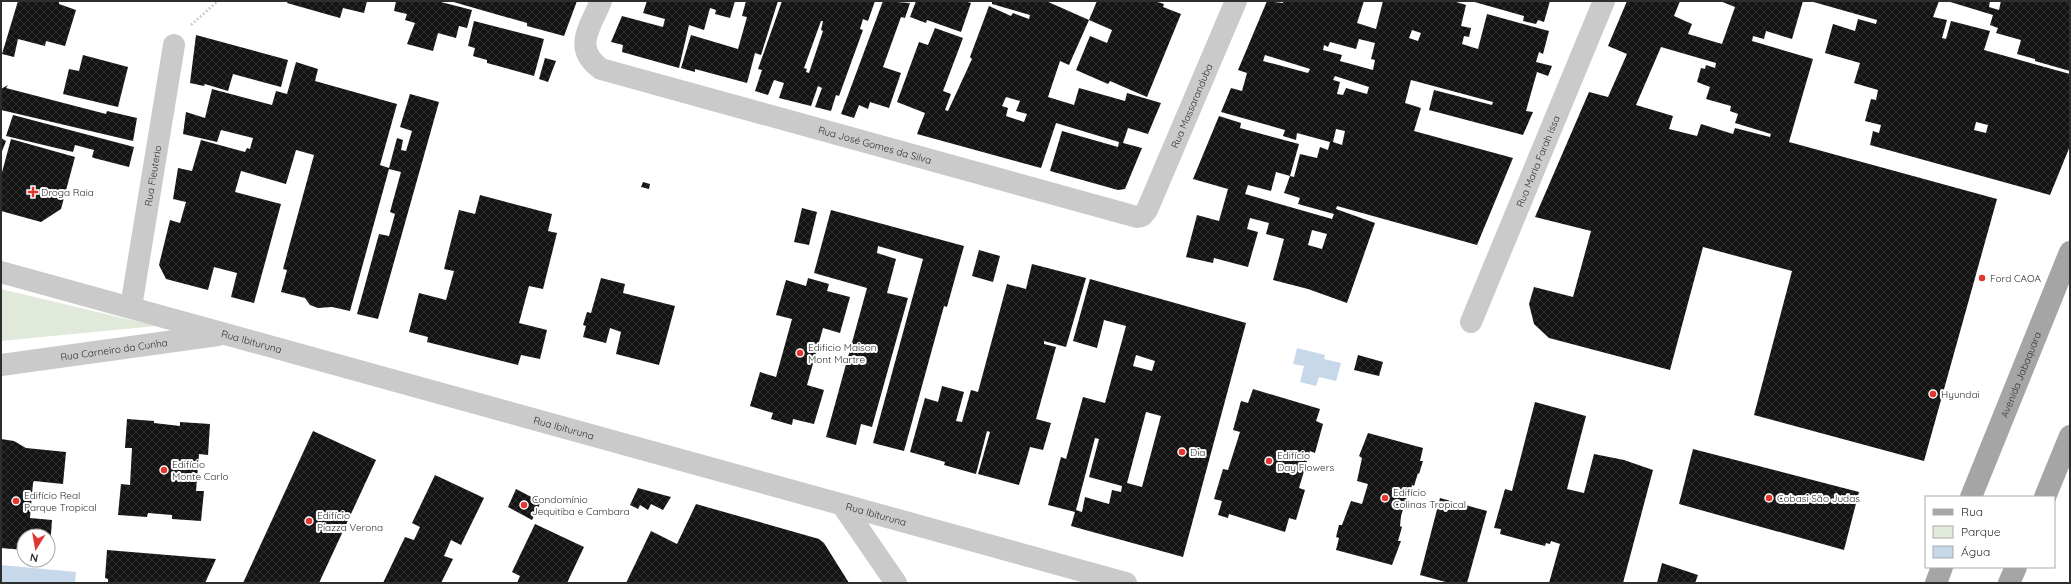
<svg xmlns="http://www.w3.org/2000/svg" width="2071" height="584" viewBox="0 0 2071 584" font-family="Quicksand,sans-serif">
<defs>
<pattern id="building-cross-hatch" width="8" height="8" patternUnits="userSpaceOnUse"><rect width="8" height="8" fill="#141414"/><path d="M0 0l8 8M0 8l8-8" fill="none" stroke="#2e2e2e"/></pattern>
</defs>
<rect width="100%" height="100%" fill="#fff"/>
<path fill="#e1eada" d="M1,289L156,326L1,341Z"/>
<g fill="#c6d8ea">
<path d="M1297,348L1325,355L1324,359L1341,363L1336,381L1319,377L1316,386L1300,382L1304,366L1293,364Z"/>
<path d="M1,565L76,572L75,583H1Z"/>
</g>
<g fill="url(#building-cross-hatch)" fill-rule="evenodd">
<path d="M18,1H59V4L76,10L65,46L46,41L45,46L18,39L14,57L2,54Z"/>
<path d="M288,1H367L364,13L343,8L340,18L287,3Z"/>
<path d="M396,1H437L472,10L467,28L459,26L456,38L438,33L433,51L407,44L415,23L405,20L407,14L394,11Z"/>
<path d="M450,1H577L564,36L527,26V23Z"/>
<path d="M647,1H735L730,18L715,14L716,10L710,8L704,30L689,25L679,68L622,52L623,45L611,42L622,16L663,27L665,19L643,13Z"/>
<path d="M746,1H778L761,55L755,53L747,83L695,69V72L681,68L691,35L738,49L747,17L742,16Z"/>
<path d="M782,1H875L868,21L863,19L860,29L863,30L839,96L836,95L831,111L815,107L822,88L818,86L811,106L779,98L784,83L774,80L768,95L755,91L762,70L758,69ZM821,21H823L821,30L823,31L809,73L806,72L807,69L804,68Z"/>
<path d="M883,1L910,3L905,18L901,17L883,67L901,73L889,108L870,102L868,109L859,105L854,118L841,114Z"/>
<path d="M916,1H964L971,3L961,32L927,20L926,23L910,17Z"/>
<path d="M992,1H1046L1089,20L1069,65L1060,61L1048,97L1074,105L1079,88L1125,101L1127,93L1161,103L1148,134L1128,128L1123,143L1142,148L1125,189L1118,190L1050,171L1062,131L1118,147L1119,142L1056,123L1041,168L917,134L925,113L897,102L919,42L928,45L935,28L963,38L943,91L951,94L945,110L948,111L972,59L970,57L989,6L1011,16L1013,13L1029,19L1030,15L992,4ZM1006,97L1020,101L1016,111L1027,114L1024,122L1006,116L1008,108L1002,106Z"/>
<path d="M1097,1H1154L1164,4L1163,7L1181,14L1147,97L1110,81L1108,84L1076,70L1090,36L1107,43L1112,30L1089,20Z"/>
<path d="M1267,1L1283,3V1H1364L1357,23L1376,29L1383,1H1453L1466,5L1461,26L1471,28L1469,37L1464,36L1462,44L1478,49L1487,14L1549,31L1543,54L1539,52L1536,62L1552,66L1548,76L1537,72L1526,111L1533,112L1523,135L1429,110L1434,90L1492,105L1493,102L1411,80L1405,103L1421,108L1414,131L1513,158L1477,245L1337,206L1336,209L1375,223L1347,303L1308,289L1273,280L1284,239L1266,234L1269,223L1250,218L1247,229L1258,232L1248,267L1214,258L1213,263L1186,257L1197,215L1219,221L1228,189L1193,179L1219,116L1241,123L1240,128L1299,144L1290,176L1294,177L1300,154L1317,158L1320,147L1328,150L1330,142L1297,133L1296,140L1283,136L1285,130L1221,112L1231,88L1242,91L1247,73L1238,70ZM1412,30L1421,33L1418,41L1409,38ZM1359,39L1375,43L1371,59L1375,60L1373,70L1340,61L1342,55L1323,50L1324,45L1328,47L1330,42L1356,49ZM1265,55L1310,69L1308,73L1263,61ZM1335,76L1369,87L1367,94L1346,88L1343,95L1337,94L1340,82L1333,80ZM1336,129L1345,131L1342,145L1333,142ZM1276,172L1290,176L1284,193L1300,198L1298,204L1334,214L1332,219L1245,194L1248,185L1271,191ZM1312,230L1327,234L1322,249L1308,245Z"/>
<path d="M1471,1H1550L1544,22L1538,20L1536,24L1523,21L1524,16Z"/>
<path d="M1627,1H1680L1674,16L1692,24L1688,34L1722,44L1735,7L1720,1H1803L1792,39L1766,31L1764,39L1753,36L1752,41L1813,59L1789,142L1997,199L1924,461L1754,415L1792,271L1703,247L1670,370L1549,338L1534,324L1529,304L1534,287L1573,297L1591,231L1535,217L1589,92L1608,97L1627,54L1608,46ZM1661,47L1716,63L1715,68L1706,65L1705,69L1701,68L1697,82L1710,87L1706,99L1731,106L1730,111L1738,114L1735,123L1771,134L1770,137L1735,128L1733,134L1701,124L1697,136L1669,129L1673,116L1636,105Z"/>
<path d="M1810,1H1939L1933,17L1947,20L1942,38L1946,39L1951,21L1990,31L1984,50L2070,74V146L2050,195L1870,145L1873,131L1879,133L1881,125L1865,121L1871,99L1876,100L1878,90L1854,83L1860,63L1825,53L1833,24L1855,31L1858,19L1876,24L1877,20ZM1976,122L1988,125L1986,133L1974,130Z"/>
<path d="M1947,1H1990L1989,7L1999,10L2001,1H2070V71L2035,61V59L2017,54L2021,40L1996,33L1998,28L1990,25L1993,15Z"/>
<path d="M474,21L544,39L534,76L487,63V60L473,56L475,48L468,46Z"/>
<path d="M196,35L288,60L281,87L233,74L228,91L205,84L204,86L190,83Z"/>
<path d="M83,55L128,67L118,107L63,94L69,69L79,71Z"/>
<path d="M545,58L556,61L548,82L539,79Z"/>
<path d="M296,62L318,69L315,81L397,104L380,165L389,168L397,138L403,140L401,150L406,151L412,131L400,127L410,94L439,102L378,319L357,314L379,234L389,236L395,214L390,212L401,172L389,169L350,311L332,307L318,308L310,305L305,298L281,292L287,270L283,269L314,155L296,150L286,184L241,171L235,192L281,204L254,303L231,297L237,273L214,267L208,290L166,279L159,265L170,220L180,223L186,202L173,199L178,168L192,171L201,140L245,152L247,148L250,149L253,138L221,130L217,142L183,134L186,112L205,118L212,89L272,105L276,91L287,94Z"/>
<path d="M8,85L6,88L106,114L107,111L137,118L133,141L1,110V89Z"/>
<path d="M13,115L134,147L129,167L94,158L92,157L94,150L75,145L73,152L6,136Z"/>
<path d="M1,138L6,141L1,154Z"/>
<path d="M11,139L75,157L61,209L41,222L1,211V176Z"/>
<path d="M643,182L650,184L649,189L641,187Z"/>
<path d="M480,195L552,214L548,231L557,233L543,289L529,286L519,323L547,330L540,359L521,355L518,365L427,342L428,337L409,332L419,293L446,300L454,271L444,269L459,210L475,214Z"/>
<path d="M802,208L817,212L809,245L794,242Z"/>
<path d="M831,210L964,246L947,307L944,306L904,451L873,443L923,259L878,246L877,253L896,259L887,293L908,298L872,427L861,424L856,445L826,437L867,288L814,273Z"/>
<path d="M979,250L1000,256L993,282L972,276Z"/>
<path d="M1032,264L1086,278L1066,347L1044,341V344L1056,347L1036,419L1051,423L1043,450L1030,447L1019,485L978,474L990,432L987,431L976,474L944,465L945,462L910,452L925,398L938,402L942,386L964,392L956,421L962,422L971,390L978,392L1007,284L1026,289Z"/>
<path d="M601,278L625,284L623,293L675,306L659,365L616,354L621,332L610,328L606,343L583,337L586,326L583,325L587,312L591,313Z"/>
<path d="M808,278L829,284L827,291L850,297L840,333L823,328L807,385L824,390L814,424L793,419L792,425L771,419L773,413L750,406L760,372L776,377L792,319L776,315L786,280L806,286Z"/>
<path d="M1090,279L1246,323L1183,557L1071,526L1075,512L1048,505L1061,457L1066,459L1083,397L1105,403L1126,326L1104,320L1097,348L1073,341ZM1136,355L1155,361L1152,371L1133,366ZM1146,412L1161,416L1142,487L1127,483ZM1095,438L1099,439L1089,477L1122,486L1121,492L1112,490L1109,504L1085,497L1082,512L1076,510Z"/>
<path d="M1358,355L1383,362L1379,376L1354,370Z"/>
<path d="M1253,389L1320,409L1316,421L1323,424L1315,453L1310,451L1299,488L1305,490L1296,520L1289,518L1285,532L1229,514L1228,518L1218,515L1222,501L1214,499L1223,469L1228,470L1240,432L1233,430L1241,401L1248,403Z"/>
<path d="M1535,402L1586,416L1567,489L1584,493L1594,454L1624,460L1653,470L1623,583H1549L1560,544L1551,541L1550,544L1546,543L1545,546L1500,534L1501,529L1494,528L1505,489L1512,491Z"/>
<path d="M127,419L154,421V423L180,426V422L210,424L208,455L199,454L196,491H204L201,521L172,519V515L148,513L147,517L118,515L121,484L130,485L132,448H125Z"/>
<path d="M313,431L376,460L319,583H243Z"/>
<path d="M1368,433L1423,448L1420,461H1423L1419,474L1418,473L1414,486L1412,485L1410,494L1408,493L1401,516L1400,526L1402,527L1398,541H1401L1392,565L1336,550L1339,538L1336,537L1339,525H1342L1351,501L1362,504L1368,484L1357,481L1362,458L1359,456Z"/>
<path d="M1,439L14,441L26,448L66,452L63,484L34,481L33,483L30,518L52,520L50,548H48V536H24V550L1,548Z"/>
<path d="M1693,449L1859,492L1844,550L1679,504Z"/>
<path d="M435,475L484,498L461,545L451,540L444,556L453,559L441,583H383L405,537L414,540L420,527L412,523Z"/>
<path d="M638,488L671,497L663,510L651,504L648,510L640,505L638,509L630,505Z"/>
<path d="M516,489L541,502L532,520L508,507Z"/>
<path d="M1440,498L1487,511L1467,583H1449L1420,575Z"/>
<path d="M696,504L819,539L824,543L849,583H626L651,531L677,544Z"/>
<path d="M535,524L584,547L567,583H517L520,576L512,572Z"/>
<path d="M107,550L216,559L205,583H108V579L105,578Z"/>
<path d="M1662,563L1698,575L1695,583H1657Z"/>
</g>
<g fill="none" stroke-linecap="round" stroke-linejoin="round">
<path stroke="#cacaca" stroke-width="2.5" stroke-dasharray="2 2" stroke-linecap="butt" d="M191,25L218,1"/>
<g stroke="#cacaca" stroke-width="22">
<path id="s1" d="M601,1C590,28 572,48 601,69L1137,217L1142,216L1147,210L1236,1"/>
<path id="s2" d="M1,272L1126,583"/>
<path id="s3" d="M131,307L174,45"/>
<path id="s4" d="M1471,322L1604,1"/>
<path id="s5" d="M1,365L218,335"/>
<path d="M843,506L896,583"/>
</g>
<g stroke="#a5a5a5" stroke-width="22">
<path id="s6" d="M1971,497L2070,252"/>
<path d="M2045,497L2070,436"/>
<path d="M1936,583L1942,567"/>
<path d="M2009,583L2016,567"/>
</g>
</g>
<g fill="#e23631" stroke="#fff" stroke-width="1.5">
<path d="M31 186h4v4h4v4h-4v4h-4v-4h-4v-4h4z"/>
<circle cx="1982" cy="278" r="4"/>
<circle cx="800" cy="353" r="4"/>
<circle cx="1933" cy="394" r="4"/>
<circle cx="1182" cy="452" r="4"/>
<circle cx="1269" cy="461" r="4"/>
<circle cx="164" cy="470" r="4"/>
<circle cx="1385" cy="498" r="4"/>
<circle cx="1769" cy="498" r="4"/>
<circle cx="16" cy="501" r="4"/>
<circle cx="524" cy="505" r="4"/>
<circle cx="309" cy="521" r="4"/>
</g>
<g text-anchor="middle" stroke-width="4" stroke-linejoin="round" paint-order="stroke">
<g font-size="10" fill="#2d2d2d" stroke="#fff">
<text dy="4" stroke="none"><textPath href="#s1" startOffset="759">Rua Massaranduba</textPath></text>
<text dy="4" stroke="none"><textPath href="#s1" startOffset="361">Rua José Gomes da Silva</textPath></text>
<text dy="4" stroke="none"><textPath href="#s4" startOffset="174">Rua Maria Farah Issa</textPath></text>
<text dy="4" stroke="none"><textPath href="#s3" startOffset="133">Rua Fleuterio</textPath></text>
<text dy="4" stroke="none"><textPath href="#s2" startOffset="260">Rua Ibituruna</textPath></text>
<text dy="4" stroke="none"><textPath href="#s5" startOffset="114">Rua Carneiro da Cunha</textPath></text>
<text dy="4" stroke="none"><textPath href="#s6" startOffset="132">Avenida Jabaquara</textPath></text>
<text dy="4" stroke="none"><textPath href="#s2" startOffset="584">Rua Ibituruna</textPath></text>
<text dy="4" stroke="none"><textPath href="#s2" startOffset="908">Rua Ibituruna</textPath></text>
</g>
<g font-size="10" fill="#2d2d2d" stroke="#fff" text-anchor="start">
<text x="41" y="196">Droga Raia</text>
<text x="1990" y="282">Ford CAOA</text>
<text x="808" y="351">Edificio Maison<tspan x="808" dy="12">Mont Martre</tspan></text>
<text x="1941" y="398">Hyundai</text>
<text x="1190" y="456">Dia</text>
<text x="1277" y="459">Edifício<tspan x="1277" dy="12">Day Flowers</tspan></text>
<text x="172" y="468">Edifício<tspan x="172" dy="12">Monte Carlo</tspan></text>
<text x="1393" y="496">Edifício<tspan x="1393" dy="12">Colinas Tropical</tspan></text>
<text x="24" y="499">Edifício Real<tspan x="24" dy="12">Parque Tropical</tspan></text>
<text x="1777" y="502">Cobasi São Judas</text>
<text x="532" y="503">Condomínio<tspan x="532" dy="12">Jequitiba e Cambara</tspan></text>
<text x="317" y="519">Edifício<tspan x="317" dy="12">Piazza Verona</tspan></text>
</g>
</g>
<rect width="2071" height="584" fill="none" stroke="#2d2d2d" stroke-width="4"/>
<rect x="1925" y="496" width="130" height="72" fill="#ffffff" stroke="#ababab"/>
<rect x="1933" y="509" width="20" height="6" fill="#a5a5a5" stroke="#ababab"/>
<text x="1961" y="516" font-size="12" fill="#2d2d2d">Rua</text>
<rect x="1933" y="526" width="20" height="12" fill="#e1eada" stroke="#ababab"/>
<text x="1961" y="536" font-size="12" fill="#2d2d2d">Parque</text>
<rect x="1933" y="546" width="20" height="12" fill="#c6d8ea" stroke="#ababab"/>
<text x="1961" y="556" font-size="12" fill="#2d2d2d">Água</text>
<g transform="translate(36 548) rotate(191)"><circle r="19" fill="#ffffff" stroke="#ababab"/>
<path d="M0-3L7 15L0 10L-7 15Z" fill="#e23631"/>
<text y="-6" font-size="11" font-weight="bold" text-anchor="middle" fill="#2d2d2d">N</text>
</g>
</svg>
